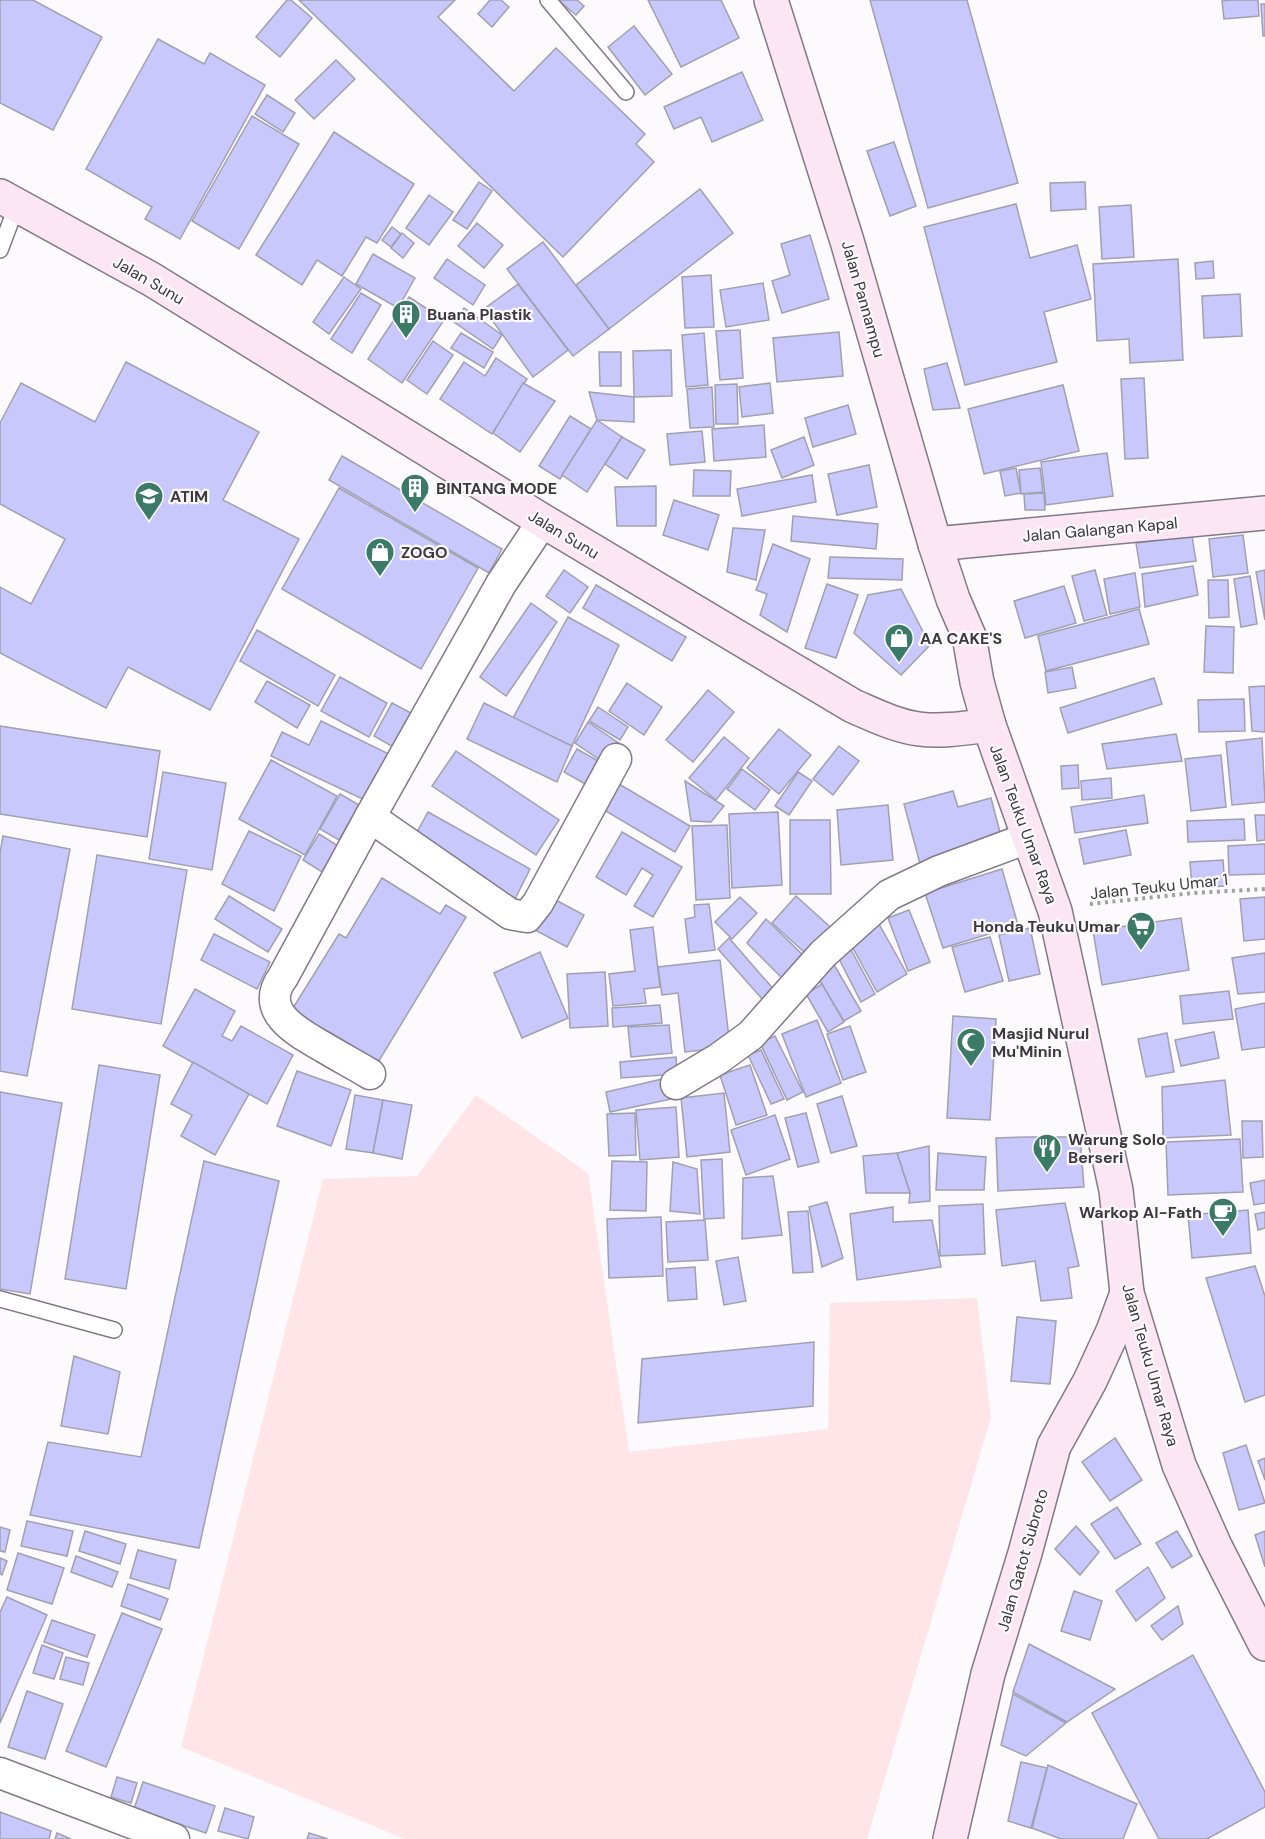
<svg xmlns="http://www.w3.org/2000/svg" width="1265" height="1839" viewBox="0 0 1265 1839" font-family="'DM Sans',sans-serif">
<rect width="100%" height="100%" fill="#fcfafd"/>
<path fill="#ffe5e8" d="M476,1095L588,1173L629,1452L828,1429L830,1303L977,1298L991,1417L867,1839H405L181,1747L323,1179L417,1176Z"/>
<g fill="#c8c8fd" stroke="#a0a0b0" stroke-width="1.5">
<path d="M0,0H33L102,37L53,130L0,103Z"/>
<path d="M287,0H291L312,18L280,57L256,37Z"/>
<path d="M299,0H455L438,17L514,91L556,48L645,134L636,144L654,162L563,257Z"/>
<path d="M490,0H501L509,7L492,27L478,14Z"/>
<path d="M558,0H577L584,6L576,15Z"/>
<path d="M648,0H721L739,38L681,67Z"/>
<path d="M870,0H967L1018,183L928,208Z"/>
<path d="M1233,0H1258L1259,16L1224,19L1222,1Z"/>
<path d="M1261,4H1265V36H1263Z"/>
<path d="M634,26L672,74L645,95L608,47Z"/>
<path d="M158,39L204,64L210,53L265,85L180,239L145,219L152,207L86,169Z"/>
<path d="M336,60L355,79L314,119L295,100Z"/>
<path d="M742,72L763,120L712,142L701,117L674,129L664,107Z"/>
<path d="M267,95L295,113L283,132L255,114Z"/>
<path d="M252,116L299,144L239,249L192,221Z"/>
<path d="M334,132L414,184L377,243L366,237L342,276L317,260L302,285L256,255Z"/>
<path d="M894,142L916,206L890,216L867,151Z"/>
<path d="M479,182L492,191L467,229L453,220Z"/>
<path d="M1085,182L1086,209L1051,211L1050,183Z"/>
<path d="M700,189L733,233L609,329L576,285Z"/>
<path d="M429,195L453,212L429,245L406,228Z"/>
<path d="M1016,204L1030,258L1077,245L1091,299L1044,312L1057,362L965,385L924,227Z"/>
<path d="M1131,205L1134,257L1102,259L1099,207Z"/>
<path d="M477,223L503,245L484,268L458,246Z"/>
<path d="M392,227L401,234L391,247L382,240Z"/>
<path d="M402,233L414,243L403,258L391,248Z"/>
<path d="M810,235L829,299L782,313L772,281L790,275L781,244Z"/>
<path d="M543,242L609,329L573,356L507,269Z"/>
<path d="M373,254L415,278L398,308L356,284Z"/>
<path d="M447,259L485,285L473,305L434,278Z"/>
<path d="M1178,259L1183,360L1130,363L1129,339L1097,341L1093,264Z"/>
<path d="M1213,261L1214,278L1196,279L1195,263Z"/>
<path d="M711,275L714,327L685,328L682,277Z"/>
<path d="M344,277L361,289L329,334L313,322Z"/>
<path d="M763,283L769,320L726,327L720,290Z"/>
<path d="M518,284L568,350L533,377L484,309Z"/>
<path d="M361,293L381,305L352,353L331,339Z"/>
<path d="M1240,294L1242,336L1204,338L1202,296Z"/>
<path d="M409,297L444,320L402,383L368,359Z"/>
<path d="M464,308L502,335L493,349L454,322Z"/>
<path d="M740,330L743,378L720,380L716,331Z"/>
<path d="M839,332L843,376L777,382L773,338Z"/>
<path d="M461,333L493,352L484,368L451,348Z"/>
<path d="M704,333L708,385L686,387L682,335Z"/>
<path d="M433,341L453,355L427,394L407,380Z"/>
<path d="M671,350L672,396L634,397L633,351Z"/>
<path d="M599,352H621V386H600Z"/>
<path d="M496,358L527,379L492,434L440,399L464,362L485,376Z"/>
<path d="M126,362L259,432L223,500L299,539L210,710L128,667L106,708L0,653V587L31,604L65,539L0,504V423L21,383L95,422Z"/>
<path d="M947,363L960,408L933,410L924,369Z"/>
<path d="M1144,378L1148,458L1125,459L1121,379Z"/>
<path d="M523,383L555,401L520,452L493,433Z"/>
<path d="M770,383L773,413L742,417L739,387Z"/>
<path d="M737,384L738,424H716L715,385Z"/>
<path d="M1063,385L1079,451L984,474L968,409Z"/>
<path d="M712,387L714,427L690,428L687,389Z"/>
<path d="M589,392L634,397V422L597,420Z"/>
<path d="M848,405L856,434L813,447L805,418Z"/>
<path d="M570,416L591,429L560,479L539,466Z"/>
<path d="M597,420L622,437L587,492L562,475Z"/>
<path d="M764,425L766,457L714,461L712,429Z"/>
<path d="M702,431L705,462L670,465L667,434Z"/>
<path d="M622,437L645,450L627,479L605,464Z"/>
<path d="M804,437L814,465L782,478L771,450Z"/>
<path d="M1107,453L1113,496L1046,505L1041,462Z"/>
<path d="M342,456L502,549L489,573L329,480Z"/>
<path d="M869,465L877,507L837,515L828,474Z"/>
<path d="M1016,468L1021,493L1005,496L1000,471Z"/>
<path d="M1040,468L1043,492L1021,494L1019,470Z"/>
<path d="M694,470L731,471L730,496H693Z"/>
<path d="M812,475L816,502L742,516L737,489Z"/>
<path d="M656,486V526H617L615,487Z"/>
<path d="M339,488L478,568L421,669L282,589Z"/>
<path d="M1044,493L1045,510H1025L1024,494Z"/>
<path d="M674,500L719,515L708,550L663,535Z"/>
<path d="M793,516L878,524L876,549L791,541Z"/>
<path d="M733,528L765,530L756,580L727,572Z"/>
<path d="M1243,535L1248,573L1213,577L1209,539Z"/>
<path d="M1192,536L1196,561L1140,568L1136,543Z"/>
<path d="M773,544L810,559L787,632L760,615L767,594L756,590Z"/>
<path d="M830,557L903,559L902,580L828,578Z"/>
<path d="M1193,566L1198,595L1145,607L1142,574Z"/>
<path d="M564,570L588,587L570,613L546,596Z"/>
<path d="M1095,570L1107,615L1084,621L1072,576Z"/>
<path d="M1265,570V620L1256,572Z"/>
<path d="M1135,573L1140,607L1110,614L1104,579Z"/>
<path d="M1250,576L1257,624L1241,627L1234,579Z"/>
<path d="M1208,580H1228L1229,617L1209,618Z"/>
<path d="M827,584L858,595L836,658L805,648Z"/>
<path d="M596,585L686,637L672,661L583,608Z"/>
<path d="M1064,586L1076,623L1025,638L1014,601Z"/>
<path d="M901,589L930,645L901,675L854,633L868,595Z"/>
<path d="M531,603L557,622L506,696L480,677Z"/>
<path d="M1139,609L1149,644L1046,671L1038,636Z"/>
<path d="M568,617L619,645L572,746L513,718Z"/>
<path d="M1206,626L1234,627L1233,673L1204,672Z"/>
<path d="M257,630L335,675L318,706L240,661Z"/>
<path d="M1072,667L1076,688L1048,693L1045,672Z"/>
<path d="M340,677L387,703L369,737L321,711Z"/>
<path d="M1154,678L1162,704L1068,733L1060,708Z"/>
<path d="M267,681L310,705L297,728L255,702Z"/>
<path d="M627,683L662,707L644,735L609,711Z"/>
<path d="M1265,686V732L1252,731L1249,687Z"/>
<path d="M708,690L734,712L693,762L666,740Z"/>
<path d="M1244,699L1245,731L1199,732L1198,700Z"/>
<path d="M392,703L413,714L395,748L374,736Z"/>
<path d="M484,703L572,746L557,782L467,739Z"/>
<path d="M598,707L628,727L620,740L589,721Z"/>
<path d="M321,721L391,755L369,802L271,756L282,732L309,745Z"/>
<path d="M588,722L620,744L606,764L575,743Z"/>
<path d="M0,726L160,751L147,837L0,814Z"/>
<path d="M779,729L811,755L779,794L747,768Z"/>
<path d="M1176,734L1182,761L1107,769L1102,744Z"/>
<path d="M724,737L749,758L716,800L689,778Z"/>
<path d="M1262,738L1265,802L1232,805L1226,742Z"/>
<path d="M839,746L859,761L833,795L813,779Z"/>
<path d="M577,749L600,762L587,785L564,772Z"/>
<path d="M456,751L559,820L536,855L432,786Z"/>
<path d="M1221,755L1226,807L1191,811L1185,759Z"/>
<path d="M271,760L337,796L305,855L239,819Z"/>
<path d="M1078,765L1079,788L1062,789L1061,766Z"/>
<path d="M742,769L770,790L755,810L727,789Z"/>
<path d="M163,772L226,783L212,870L149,859Z"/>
<path d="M798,772L812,781L789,815L775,806Z"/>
<path d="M1111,778L1112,798L1082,800L1081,781Z"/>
<path d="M685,781L724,806L711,822L691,821Z"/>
<path d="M619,784L690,826L675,852L604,810Z"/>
<path d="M953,791L958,807L991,798L1001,836L969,844L972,857L922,871L904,804Z"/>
<path d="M340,794L359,805L339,840L320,829Z"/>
<path d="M1144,795L1148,823L1075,833L1071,807Z"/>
<path d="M888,805L893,860L841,865L837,810Z"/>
<path d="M428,812L530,869L515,899L412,841Z"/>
<path d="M778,812L782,885L732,888L729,814Z"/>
<path d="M1255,815H1265V840L1257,841Z"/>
<path d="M1244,819L1245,840L1188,842L1187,821Z"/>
<path d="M790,820H830L831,894H790Z"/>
<path d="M727,825L730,898L696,900L692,826Z"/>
<path d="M1126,830L1131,855L1084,864L1079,839Z"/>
<path d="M249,831L301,856L274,911L222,884Z"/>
<path d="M622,832L682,867L653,917L634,906L653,875L642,868L626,895L596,877Z"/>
<path d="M319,834L338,846L322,872L303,860Z"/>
<path d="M3,836L70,849L27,1076L0,1071V853Z"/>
<path d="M1265,844V874L1229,875L1228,846Z"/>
<path d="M97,855L187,870L161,1024L72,1009Z"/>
<path d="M1223,860L1225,886L1192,888L1190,862Z"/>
<path d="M1002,869L1018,925L943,948L925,893Z"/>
<path d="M382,878L440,914L446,905L466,917L374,1069L288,1016L339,934L346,938Z"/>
<path d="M229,896L282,929L268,952L215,919Z"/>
<path d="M796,896L838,934L814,961L772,923Z"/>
<path d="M550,897L584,915L567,947L533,929Z"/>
<path d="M740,897L757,913L732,939L715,922Z"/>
<path d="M1265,897V939L1244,941L1240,899Z"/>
<path d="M709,904L715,950L689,953L685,919L695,917L694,905Z"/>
<path d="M909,910L930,962L908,971L888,918Z"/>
<path d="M1181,918L1189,970L1102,985L1093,931Z"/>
<path d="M766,919L807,959L784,980L747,943Z"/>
<path d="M879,924L907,974L877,992L848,939Z"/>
<path d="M653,927L660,987L644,989L646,1003L613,1006L609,974L635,971L630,930Z"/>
<path d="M1030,928L1040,974L1009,981L999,935Z"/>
<path d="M214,934L270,962L257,989L201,960Z"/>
<path d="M990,937L1003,981L965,992L952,947Z"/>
<path d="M729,938L782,999L771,1009L718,949Z"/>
<path d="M849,946L875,994L861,1002L836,953Z"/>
<path d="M540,952L568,1018L522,1038L494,973Z"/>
<path d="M1265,953V992L1238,994L1232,958Z"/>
<path d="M720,960L730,1047L685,1052L678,993L662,995L658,967Z"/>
<path d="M833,963L861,1011L844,1021L815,973Z"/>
<path d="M605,972L608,1026L570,1028L567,974Z"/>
<path d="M822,984L844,1022L828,1032L806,994Z"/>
<path d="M195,989L235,1011L222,1036L232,1041L241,1026L293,1055L267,1104L163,1046Z"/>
<path d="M1229,991L1233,1019L1183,1024L1180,996Z"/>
<path d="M1265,1003V1047L1242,1050L1235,1009Z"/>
<path d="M660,1005L662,1023L613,1027L612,1008Z"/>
<path d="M953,1016L996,1019L990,1120L947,1118Z"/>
<path d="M817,1020L841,1083L806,1097L782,1034Z"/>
<path d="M669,1025L672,1053L631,1057L628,1027Z"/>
<path d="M850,1026L866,1072L843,1080L827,1034Z"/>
<path d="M1214,1032L1219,1058L1181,1066L1175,1040Z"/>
<path d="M1167,1033L1174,1072L1146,1077L1138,1039Z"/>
<path d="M775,1036L803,1092L787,1100L760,1043Z"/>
<path d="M761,1050L784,1099L771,1104L748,1055Z"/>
<path d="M676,1057L677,1074L621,1078L620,1062Z"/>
<path d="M193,1062L249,1094L215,1155L181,1136L192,1115L171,1104Z"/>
<path d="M99,1065L160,1075L126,1289L65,1279Z"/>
<path d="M750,1065L767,1115L736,1125L720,1075Z"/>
<path d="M297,1071L351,1090L331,1146L277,1126Z"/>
<path d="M671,1077L676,1098L610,1112L606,1092Z"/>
<path d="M1225,1080L1231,1135L1163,1138L1162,1087Z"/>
<path d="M0,1092L62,1103L30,1294L0,1289Z"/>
<path d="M724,1093L730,1152L687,1157L681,1098Z"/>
<path d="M355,1095L383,1100L373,1153L346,1149Z"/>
<path d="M842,1096L857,1146L831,1153L817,1104Z"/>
<path d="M383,1100L412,1105L402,1159L373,1153Z"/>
<path d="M676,1107L679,1157L640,1160L636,1110Z"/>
<path d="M635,1113L636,1155L609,1156L607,1114Z"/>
<path d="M806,1113L819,1162L798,1167L785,1118Z"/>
<path d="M775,1115L790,1159L746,1175L731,1130Z"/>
<path d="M1242,1121H1262L1263,1157L1243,1158Z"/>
<path d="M1027,1137H1080L1084,1187L998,1191L996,1138Z"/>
<path d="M1240,1139L1243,1192L1168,1195L1166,1142Z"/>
<path d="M929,1146L930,1201L909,1203L910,1193L897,1153Z"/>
<path d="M897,1153L910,1193H866L863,1156Z"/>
<path d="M938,1153L986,1157L984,1190H936Z"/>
<path d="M722,1159L724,1218L704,1219L701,1160Z"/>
<path d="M204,1161L279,1181L199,1548L30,1515L48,1442L141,1457Z"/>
<path d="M612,1161L647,1162L646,1211L610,1210Z"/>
<path d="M673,1162L697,1169L700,1214L670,1211Z"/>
<path d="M773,1176L782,1235L742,1239L743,1178Z"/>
<path d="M1265,1180V1203L1254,1205L1250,1183Z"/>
<path d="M827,1202L843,1258L822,1267L809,1207Z"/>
<path d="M1065,1203L1079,1266L1068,1268L1072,1298L1041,1301L1035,1261L1002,1266L996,1210Z"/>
<path d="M983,1204L985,1254L940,1256L939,1206Z"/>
<path d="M893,1207V1222L932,1220L941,1267L857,1280L850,1214Z"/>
<path d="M1248,1210L1251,1253L1192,1258L1188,1215Z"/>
<path d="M808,1211L813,1272L793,1273L788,1212Z"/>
<path d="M1265,1212V1228L1258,1230L1255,1214Z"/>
<path d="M661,1217L663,1276L609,1278L607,1219Z"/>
<path d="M705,1220L708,1260L668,1262L666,1222Z"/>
<path d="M738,1257L746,1301L724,1305L716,1261Z"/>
<path d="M1255,1266L1265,1296V1395L1245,1402L1206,1278Z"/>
<path d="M695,1267L697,1299L668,1301L666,1269Z"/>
<path d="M1017,1317L1056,1321L1050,1384L1011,1381Z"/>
<path d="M814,1342L813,1406L638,1423L642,1359Z"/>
<path d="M74,1356L120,1372L108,1434L61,1426Z"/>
<path d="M1115,1438L1142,1480L1110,1501L1082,1462Z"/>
<path d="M1246,1445L1265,1503L1239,1510L1223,1453Z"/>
<path d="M1265,1458V1480L1258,1461Z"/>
<path d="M1117,1507L1141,1544L1115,1559L1091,1524Z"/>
<path d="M27,1521L73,1531L67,1556L21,1546Z"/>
<path d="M1076,1526L1099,1552L1080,1575L1055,1549Z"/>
<path d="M0,1527L10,1530L5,1552L0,1551Z"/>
<path d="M85,1531L126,1544L120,1564L79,1551Z"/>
<path d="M1177,1531L1192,1556L1172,1568L1156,1543Z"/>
<path d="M1265,1531V1567L1255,1535Z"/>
<path d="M138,1550L176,1560L169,1589L130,1578Z"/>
<path d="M18,1553L64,1568L52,1604L7,1590Z"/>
<path d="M76,1556L118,1572L112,1587L71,1572Z"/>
<path d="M0,1558L7,1561L2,1575L0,1574Z"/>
<path d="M1148,1567L1165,1598L1136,1621L1116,1591Z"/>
<path d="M128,1584L168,1599L160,1620L121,1606Z"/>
<path d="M1074,1591L1102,1601L1090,1640L1061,1631Z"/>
<path d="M7,1597L47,1615L0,1723V1612Z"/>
<path d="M1178,1606L1183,1624L1162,1640L1151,1626Z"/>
<path d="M122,1613L162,1629L106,1767L66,1751Z"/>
<path d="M52,1620L95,1635L87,1657L44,1642Z"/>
<path d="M1029,1644L1115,1689L1067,1722L1013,1692Z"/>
<path d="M42,1645L63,1653L54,1679L33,1673Z"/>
<path d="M1193,1655L1265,1792V1807L1207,1839H1159L1092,1713Z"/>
<path d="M66,1657L89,1663L83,1685L60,1679Z"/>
<path d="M27,1691L63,1704L45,1759L8,1747Z"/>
<path d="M1013,1694L1066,1723L1026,1756L1001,1745Z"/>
<path d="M1021,1762L1047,1768L1031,1828L1008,1821Z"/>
<path d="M1048,1765L1137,1804L1123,1839H1061L1032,1828Z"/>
<path d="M117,1777L137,1783L131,1803L111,1797Z"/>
<path d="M143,1782L215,1806L206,1833L134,1809Z"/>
<path d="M225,1808L254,1817L248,1839L218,1831Z"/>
<path d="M0,1812L51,1831L49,1839H0Z"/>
<path d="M57,1833L71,1839H55Z"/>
<path d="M309,1833L328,1839H307Z"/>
</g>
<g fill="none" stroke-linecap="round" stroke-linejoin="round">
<g stroke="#827987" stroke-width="18">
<g id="lane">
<path d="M548,0L626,92"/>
<path d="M0,250L17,205"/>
<path d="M0,1299L114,1330"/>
</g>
</g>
<g stroke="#827987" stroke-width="33">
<g id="street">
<path d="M370,817L510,914L527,917L538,903L616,759"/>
<path d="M370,1074C355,1065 340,1057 325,1048C299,1033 257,1012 283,977L370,817L501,584L543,521"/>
<path d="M676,1084L718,1059L751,1035L823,954L889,895L939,871L1028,838"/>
<path d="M0,1773L174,1839"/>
</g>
</g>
<g stroke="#827987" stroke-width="36">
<g id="secondary">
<path d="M771,0L847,241L935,544L953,599L969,636L977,682L989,725L1055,911L1116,1190L1127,1293L1179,1465L1215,1546L1265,1644"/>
<path d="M0,196L151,279L543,521L853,706C874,715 896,726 919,729C942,732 966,728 989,725"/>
<path d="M935,544L1265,513"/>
<path d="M950,1839L988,1674L1025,1553L1054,1446L1090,1381L1113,1331L1127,1293"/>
</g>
</g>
<path stroke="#a29fa4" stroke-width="4" stroke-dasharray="3 4.5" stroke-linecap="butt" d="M1090,904L1193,893L1265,889"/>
<use href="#lane" stroke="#fff" stroke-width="15"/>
<use href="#street" stroke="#fff" stroke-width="30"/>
<use href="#secondary" stroke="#fce6f4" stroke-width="33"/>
</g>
<defs>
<g id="building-pin" transform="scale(1.5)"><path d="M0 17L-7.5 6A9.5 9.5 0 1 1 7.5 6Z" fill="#3b7a67" stroke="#fcfafd"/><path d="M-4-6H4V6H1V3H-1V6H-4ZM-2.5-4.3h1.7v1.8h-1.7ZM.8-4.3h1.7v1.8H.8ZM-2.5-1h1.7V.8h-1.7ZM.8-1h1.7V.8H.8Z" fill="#fff"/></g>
<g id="university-pin" transform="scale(1.5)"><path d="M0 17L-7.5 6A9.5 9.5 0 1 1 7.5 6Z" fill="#3b7a67" stroke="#fcfafd"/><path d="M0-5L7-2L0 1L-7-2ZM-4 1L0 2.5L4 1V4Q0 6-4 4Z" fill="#fff"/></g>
<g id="shop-pin" transform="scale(1.5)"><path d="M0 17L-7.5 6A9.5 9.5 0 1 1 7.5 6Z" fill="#3b7a67" stroke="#fcfafd"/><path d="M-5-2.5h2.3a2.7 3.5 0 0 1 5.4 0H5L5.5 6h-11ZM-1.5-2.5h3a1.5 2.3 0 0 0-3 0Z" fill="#fff"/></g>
<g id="supermarket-pin" transform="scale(1.5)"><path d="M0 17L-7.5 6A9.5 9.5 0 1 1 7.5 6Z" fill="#3b7a67" stroke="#fcfafd"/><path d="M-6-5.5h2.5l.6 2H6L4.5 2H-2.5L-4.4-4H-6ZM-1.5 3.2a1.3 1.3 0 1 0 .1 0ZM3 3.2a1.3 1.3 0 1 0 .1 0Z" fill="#fff"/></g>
<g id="mosque-pin" transform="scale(1.5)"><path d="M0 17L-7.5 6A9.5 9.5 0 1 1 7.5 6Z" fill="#3b7a67" stroke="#fcfafd"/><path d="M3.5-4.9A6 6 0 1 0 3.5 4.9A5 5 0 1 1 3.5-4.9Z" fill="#fff"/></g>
<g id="restaurant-pin" transform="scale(1.5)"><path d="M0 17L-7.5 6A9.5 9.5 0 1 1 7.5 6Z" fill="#3b7a67" stroke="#fcfafd"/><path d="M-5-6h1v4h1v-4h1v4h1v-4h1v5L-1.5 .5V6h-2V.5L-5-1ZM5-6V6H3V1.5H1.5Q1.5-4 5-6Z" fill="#fff"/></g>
<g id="cafe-pin" transform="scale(1.5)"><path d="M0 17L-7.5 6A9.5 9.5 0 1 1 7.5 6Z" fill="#3b7a67" stroke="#fcfafd"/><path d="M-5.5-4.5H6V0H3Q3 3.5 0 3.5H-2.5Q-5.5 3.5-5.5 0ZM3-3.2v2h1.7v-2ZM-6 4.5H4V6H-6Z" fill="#fff"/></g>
</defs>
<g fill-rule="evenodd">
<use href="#building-pin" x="406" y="314"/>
<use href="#building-pin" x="415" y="488"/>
<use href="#university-pin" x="149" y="496"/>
<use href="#shop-pin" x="380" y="552"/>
<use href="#shop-pin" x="899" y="638"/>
<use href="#supermarket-pin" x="1141" y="926"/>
<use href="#mosque-pin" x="971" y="1042"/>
<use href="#restaurant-pin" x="1047" y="1148"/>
<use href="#cafe-pin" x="1223" y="1212"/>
</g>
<g text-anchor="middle" stroke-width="4.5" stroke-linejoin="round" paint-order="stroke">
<g font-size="16" fill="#3d393f" stroke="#fcfafd">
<text transform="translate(149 280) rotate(30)" y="6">Jalan Sunu</text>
<text transform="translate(864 299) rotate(74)" y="6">Jalan Pannampu</text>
<text transform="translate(1100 529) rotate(-5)" y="6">Jalan Galangan Kapal</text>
<text transform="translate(564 534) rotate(31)" y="6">Jalan Sunu</text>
<text transform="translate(1024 824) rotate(70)" y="6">Jalan Teuku Umar Raya</text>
<text transform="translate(1159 886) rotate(-6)" y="6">Jalan Teuku Umar 1</text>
<text transform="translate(1151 1365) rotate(74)" y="6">Jalan Teuku Umar Raya</text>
<text transform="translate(1022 1560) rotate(-74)" y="6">Jalan Gatot Subroto</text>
</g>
<g font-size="16" font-weight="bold" fill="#3d393f" stroke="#fcfafd" text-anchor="start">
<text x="427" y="320">Buana Plastik</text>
<text x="436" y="494">BINTANG MODE</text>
<text x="170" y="502">ATIM</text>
<text x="401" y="558">ZOGO</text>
<text x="920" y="644">AA CAKE'S</text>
<text x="1120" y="932" text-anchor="end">Honda Teuku Umar</text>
<text x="992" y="1039">Masjid Nurul<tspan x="992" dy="18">Mu'Minin</tspan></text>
<text x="1068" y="1145">Warung Solo<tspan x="1068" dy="18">Berseri</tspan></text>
<text x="1202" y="1218" text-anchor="end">Warkop Al-Fath</text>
</g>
</g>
</svg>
